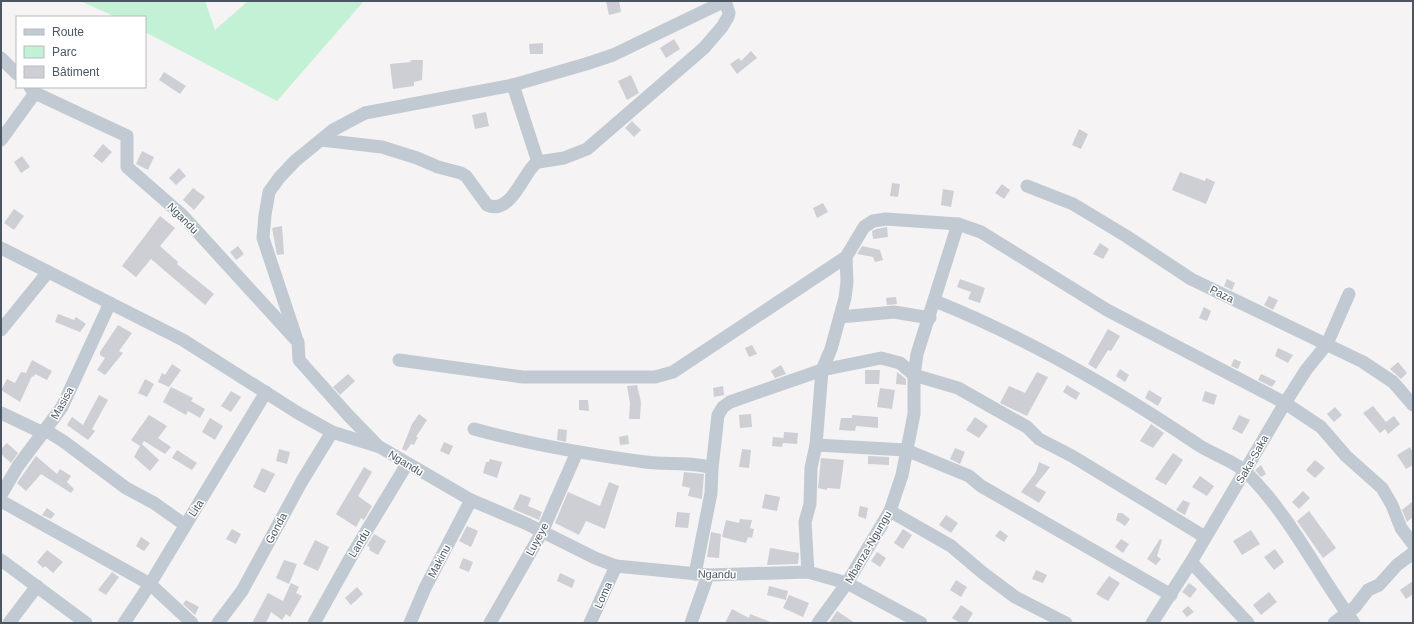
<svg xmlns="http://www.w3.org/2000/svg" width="1414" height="624" viewBox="0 0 1414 624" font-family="Arial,sans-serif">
<rect width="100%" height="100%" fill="#f5f3f3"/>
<path fill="#c3f1d5" d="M80,1H205L215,30L248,1H364L277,101L145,32V17H116Z"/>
<g fill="#cdcfd5">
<path d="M606,1H619L621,12L609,15Z"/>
<path d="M674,39L680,49L666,58L660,48Z"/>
<path d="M543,43V54H530L529,44Z"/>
<path d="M751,51L757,58L737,74L730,64L739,58L741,61Z"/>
<path d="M411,60H423L422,80L414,82V86L393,89L390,64L410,62Z"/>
<path d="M164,72L186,86L180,94L159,80Z"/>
<path d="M631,75L639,93L627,100L618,81Z"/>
<path d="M486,112L489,126L475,129L472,115Z"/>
<path d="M632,121L641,130L634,137L625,128Z"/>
<path d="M1079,129L1088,134L1081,149L1072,145Z"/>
<path d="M103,144L112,152L102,163L93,156Z"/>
<path d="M142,151L154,157L148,170L136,164Z"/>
<path d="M22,156L30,167L21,173L14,162Z"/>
<path d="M179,168L186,176L176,185L169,178Z"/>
<path d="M1180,172L1205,181L1206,178L1215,182L1206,204L1172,190Z"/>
<path d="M892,183L900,184L898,197L890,196Z"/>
<path d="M1002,184L1010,190L1004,199L995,193Z"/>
<path d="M193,188L205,197L194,210L183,200Z"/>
<path d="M943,189L954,191L951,207L941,205Z"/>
<path d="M823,203L828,212L817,218L813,208Z"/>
<path d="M14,209L24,216L14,230L4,223Z"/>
<path d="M160,216L175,228L160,246L178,262L177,264L214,294L205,305L151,259L136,277L122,266Z"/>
<path d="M282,226L284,254L277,255L272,228Z"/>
<path d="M887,227L888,237L873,239L872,231L876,229Z"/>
<path d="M1100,243L1109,249L1103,259L1093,254Z"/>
<path d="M238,246L244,254L236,260L230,252Z"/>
<path d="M862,246L880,250L883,260L875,262L873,257L857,254Z"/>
<path d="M960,279L985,288L980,303L968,299L971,292L957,287Z"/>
<path d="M1227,279L1235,283L1232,290L1224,286Z"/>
<path d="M1269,296L1278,300L1273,310L1264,305Z"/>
<path d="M896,297L897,304L887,305L886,298Z"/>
<path d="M1204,307L1211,311L1207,321L1199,318Z"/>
<path d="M58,314L74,320L76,317L86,324L80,332L55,322Z"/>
<path d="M118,325L132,333L119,351L123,353L105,375L97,370L105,358L100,355V352Z"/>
<path d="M1108,329L1120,336L1111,351L1108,350L1096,369L1088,364Z"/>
<path d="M752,345L757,354L749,357L745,348Z"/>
<path d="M1278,348L1293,355L1288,363L1275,356Z"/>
<path d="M1234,359L1241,362L1238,369L1231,366Z"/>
<path d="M32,360L52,371L47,380L35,374L34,377L32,376L20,402L1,390L7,379L15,383L21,372L26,373Z"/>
<path d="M1398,362L1407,373L1401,379L1390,369Z"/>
<path d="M172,364L181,370L169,387L158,382L162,373L165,375Z"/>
<path d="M781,365L786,374L775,378L771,371Z"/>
<path d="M1120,369L1129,375L1125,382L1116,376Z"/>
<path d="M865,370H880L879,384H865Z"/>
<path d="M897,372L906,379V385L896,384Z"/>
<path d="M1037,372L1048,377L1027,416L1000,403L1009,386L1025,393Z"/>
<path d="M348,374L355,381L340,395L333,387Z"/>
<path d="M1261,374L1276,381L1272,387L1258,380Z"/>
<path d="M145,379L154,384L147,397L138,393Z"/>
<path d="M637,385L641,402L640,419H629L630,403L627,386Z"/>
<path d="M1067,385L1080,393L1076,400L1063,392Z"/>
<path d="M723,386L724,395L714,397L713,388Z"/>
<path d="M171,387L193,398L191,401L205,409L200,418L188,411L186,415L163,402Z"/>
<path d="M880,388L895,390L892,409L877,407Z"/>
<path d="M1149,390L1162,398L1158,406L1145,398Z"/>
<path d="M231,391L241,397L231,412L221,406Z"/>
<path d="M1205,391L1217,395L1214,405L1202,401Z"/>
<path d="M99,395L108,400L92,429L95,431L88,440L67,425L72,417L83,425Z"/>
<path d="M579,400H588L589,411L579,410Z"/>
<path d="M1373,406L1386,422L1394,416L1400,424L1388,434L1385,429L1380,433L1363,413Z"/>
<path d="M1335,407L1342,415L1334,422L1327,414Z"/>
<path d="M419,414L427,420L416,437H418L414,445L411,444L406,451L402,449L412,424Z"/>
<path d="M751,414L752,427L740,428L739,415Z"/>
<path d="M149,415L167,426L158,438L171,447L165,454L144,441L142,444L159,460L150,471L134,457L140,446L131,440Z"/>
<path d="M852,415L878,417V428L856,426L855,431L839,430L841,418H852Z"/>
<path d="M1239,415L1250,420L1242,434L1232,429Z"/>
<path d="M975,417L988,426L979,438L966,430Z"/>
<path d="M210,418L223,426L215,440L202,432Z"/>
<path d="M1151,424L1164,433L1153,448L1140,441Z"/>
<path d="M558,429L567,430L566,442L557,440Z"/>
<path d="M784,432L798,433L797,444L783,443Z"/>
<path d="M628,435L629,444L620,445L619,437Z"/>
<path d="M773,437L784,438L782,447L772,446Z"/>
<path d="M444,442L453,446L449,455L440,451Z"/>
<path d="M7,443L18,453L11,463L1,454V449Z"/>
<path d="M1410,447L1413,452V465L1406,469L1397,455Z"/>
<path d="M955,448L965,452L960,464L950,459Z"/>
<path d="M279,449L290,452L287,464L276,461Z"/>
<path d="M742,449L751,450L749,468L739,467Z"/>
<path d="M177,450L197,463L192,470L172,458Z"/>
<path d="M1173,453L1183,460L1166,485L1155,479Z"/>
<path d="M36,456L57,474L60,469L71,476L67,482L74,489L71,493L41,474L26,491L17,483Z"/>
<path d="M868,456L889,457V465L868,464Z"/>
<path d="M821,458L844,460L840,489L827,488V490L818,488Z"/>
<path d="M490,459L502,462L497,478L483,473L486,462H489Z"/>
<path d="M1315,460L1325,468L1315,478L1306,470Z"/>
<path d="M1039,462L1050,467L1035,486L1046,492L1039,503L1021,492L1036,472Z"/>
<path d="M1261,465L1266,474L1261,477L1255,470Z"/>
<path d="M364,467L372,472L358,496L372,506L364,520L361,518L356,527L336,514Z"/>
<path d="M262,468L275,474L265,493L253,487Z"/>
<path d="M684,472L704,474L702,499L688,496L690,488L682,486Z"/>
<path d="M1200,476L1214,486L1207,496L1192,487Z"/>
<path d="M609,482L619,486L605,529L586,521L579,535L555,523L568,492L600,506Z"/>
<path d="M1303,491L1310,498L1299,509L1292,502Z"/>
<path d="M520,494L531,498L528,506L542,512L539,520L513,509Z"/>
<path d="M765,494L780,497L777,511L762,508Z"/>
<path d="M1183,500L1190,503L1185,515L1176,510Z"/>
<path d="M1413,501V517L1407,522L1402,510Z"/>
<path d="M860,506L868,508L866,519L858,516Z"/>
<path d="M47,508L55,514L51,519L42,515Z"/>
<path d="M1309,511L1336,548L1323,558L1297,521Z"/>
<path d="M677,512L690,513L688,528L675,527Z"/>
<path d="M1118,513H1122L1130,519L1125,526L1116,520Z"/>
<path d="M946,515L958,523L951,533L939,525Z"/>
<path d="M740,519L752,520L750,528L754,529L752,538L748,537L746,543L722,537L726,520L739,523Z"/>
<path d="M467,526L478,531L471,547L459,541Z"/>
<path d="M232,529L241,534L236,544L226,539Z"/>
<path d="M903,529L912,535L903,549L894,543Z"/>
<path d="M1000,530L1008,536L1004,542L995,536Z"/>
<path d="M1251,530L1260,544L1242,555L1233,541Z"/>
<path d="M711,532L721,534L719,558L707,557Z"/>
<path d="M374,534L386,541L378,555L369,550L370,547L367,546Z"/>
<path d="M141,537L150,543L144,551L136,546Z"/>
<path d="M1121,539L1129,544L1123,553L1115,547Z"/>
<path d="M1160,539L1162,540L1157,556L1161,559L1156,565L1147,559Z"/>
<path d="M315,540L329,547L318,571L303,564Z"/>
<path d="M770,548L799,553L798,564L767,565Z"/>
<path d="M1275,549L1284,562L1274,570L1264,557Z"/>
<path d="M47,550L63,562L53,573L45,566L43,568L37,562Z"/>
<path d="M877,552L886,558L880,567L871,561Z"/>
<path d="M463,558L473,562L469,572L459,568Z"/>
<path d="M284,560L297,564L289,584L276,578Z"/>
<path d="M1036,570L1047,575L1043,583L1032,579Z"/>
<path d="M112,572L119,577L106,595L98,590Z"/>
<path d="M560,573L575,580L572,588L557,581Z"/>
<path d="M1109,576L1120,583L1108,601L1096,594Z"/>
<path d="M956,580L967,587L961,597L950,590Z"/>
<path d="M1413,581V594L1406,599L1400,590Z"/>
<path d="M291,583L299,587L296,593L302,596L290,617L286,614L282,620L271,612L266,623H252L268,593L283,601Z"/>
<path d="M1189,583L1197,589L1190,598L1182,592Z"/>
<path d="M769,586L788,591L786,600L767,595Z"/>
<path d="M357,587L363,594L351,605L345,598Z"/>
<path d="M1269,592L1277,602L1261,615L1253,605Z"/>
<path d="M789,595L809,603L803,617L783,608Z"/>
<path d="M186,600L199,607L195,615L183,604Z"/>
<path d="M961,605L973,613L967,623H960L952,618Z"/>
<path d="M1188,606L1194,612L1187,617L1182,611Z"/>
<path d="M732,609L749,618L750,614L773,623H725Z"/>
<path d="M837,611L855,623H829Z"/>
</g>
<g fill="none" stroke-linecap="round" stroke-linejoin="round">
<g stroke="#c1cad2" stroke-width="13">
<path d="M1,58L17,74"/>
<path d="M513,85L538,162"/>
<path d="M30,87L35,93L127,136V167L182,215L298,342L299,360L348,415L378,446L471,500L525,523L595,558L616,566L708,575L808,572L847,583L921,623"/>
<path d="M1,140L35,93"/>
<path d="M321,140L382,147L417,158L438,167L461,173L466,176L487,205C510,215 522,177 534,165L538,162L564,158L587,149L704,48L722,27L728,17L729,13L725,1"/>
<path d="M1027,186L1073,204L1126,236L1191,279L1363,362L1393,382L1413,405"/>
<path d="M1,248L183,340L298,413L332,432L377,446"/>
<path d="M935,301C1027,338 1114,388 1197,444C1211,454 1235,461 1247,473C1291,517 1317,573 1354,623"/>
<path d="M840,317L894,312L930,318"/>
<path d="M1,330L48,272"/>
<path d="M296,337L263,238L265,215L269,192L279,178L295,161L333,130L365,113L513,85L586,64L613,55L725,1"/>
<path d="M399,360L523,377H655L673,372L846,257L864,227L873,221L886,219L958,224L981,232L1107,310L1285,403L1321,427L1346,456L1382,488L1392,505L1401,528L1413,544"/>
<path d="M1,413L37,430L50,433L63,441L126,488L154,503L185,525"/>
<path d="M474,429C532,445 586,454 645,462C667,465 690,461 712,468L711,493L695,574"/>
<path d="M816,445L906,450L969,476L981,486L1171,595"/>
<path d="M712,468L718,415L723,407L730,402L822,370L881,358L900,363L914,375L958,388L1027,427L1039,439L1072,456L1205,537"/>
<path d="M1,495L18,466L62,407L110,303"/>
<path d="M1,501L150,584L192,623"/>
<path d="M890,511L951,546L983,573L1015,597L1066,623"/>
<path d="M1,560L86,623"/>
<path d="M1191,562L1248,623"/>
<path d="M808,572L805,522L810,504L811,468L816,445L822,370L831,349L845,298L847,282L846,257"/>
<path d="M9,623L37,586"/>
<path d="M124,623L150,584L266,392"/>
<path d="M218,623L242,591L302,481L332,432"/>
<path d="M314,623L352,555L407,464"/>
<path d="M410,623L425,588L471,500"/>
<path d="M490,623L542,532L577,452"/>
<path d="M590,623L616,566"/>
<path d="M691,623L708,575"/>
<path d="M818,623L847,583L890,511L902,475L914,414V375L917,354L958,224"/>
<path d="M1152,623L1191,562L1285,403L1306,370L1327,344L1349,294"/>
<path d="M1334,623L1355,607L1368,590L1379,585L1397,565L1413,553"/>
</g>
</g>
<g text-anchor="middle" stroke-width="3" stroke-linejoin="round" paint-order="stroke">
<g font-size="11" fill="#4a5661" stroke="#fff">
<text transform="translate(183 218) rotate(45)" y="4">Ngandu</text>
<text transform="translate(1222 294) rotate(26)" y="4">Paza</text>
<text transform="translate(62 403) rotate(-61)" y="4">Masisa</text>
<text transform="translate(1252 459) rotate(-60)" y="4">Saka-Saka</text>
<text transform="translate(406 463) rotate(31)" y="4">Ngandu</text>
<text transform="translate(196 508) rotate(-57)" y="4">Lita</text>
<text transform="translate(276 528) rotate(-62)" y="4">Gonda</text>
<text transform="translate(537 539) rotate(-62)" y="4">Luyeye</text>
<text transform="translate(359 543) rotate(-59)" y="4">Landu</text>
<text transform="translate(868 547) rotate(-60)" y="4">Mbanza-Ngungu</text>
<text transform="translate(439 561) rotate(-62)" y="4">Makinu</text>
<text transform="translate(717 574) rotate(1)" y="4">Ngandu</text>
<text transform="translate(603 595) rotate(-66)" y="4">Loma</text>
</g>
</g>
<rect width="1414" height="624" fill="none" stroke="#4a5661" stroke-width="4"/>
<rect x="16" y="16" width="130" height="72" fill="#ffffff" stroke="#b7bbc0"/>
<rect x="24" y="29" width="20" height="6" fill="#c1cad2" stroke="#b7bbc0"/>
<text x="52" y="36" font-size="12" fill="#4a5661">Route</text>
<rect x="24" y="46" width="20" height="12" fill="#c3f1d5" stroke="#b7bbc0"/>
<text x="52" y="56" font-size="12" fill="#4a5661">Parc</text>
<rect x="24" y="66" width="20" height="12" fill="#cdcfd5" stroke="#b7bbc0"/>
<text x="52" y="76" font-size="12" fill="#4a5661">Bâtiment</text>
</svg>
